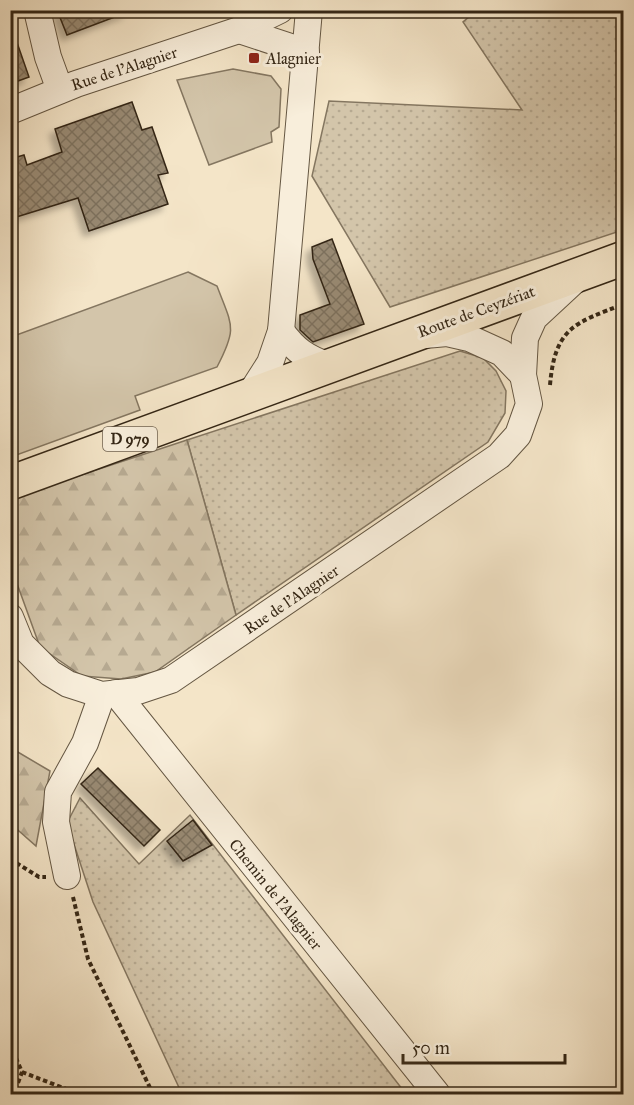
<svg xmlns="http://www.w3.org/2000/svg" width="634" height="1105" viewBox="0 0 634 1105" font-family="'IM FELL Great Primer',serif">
<defs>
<pattern id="grass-dots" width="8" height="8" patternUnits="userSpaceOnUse" patternTransform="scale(1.5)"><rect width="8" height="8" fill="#d3c5aa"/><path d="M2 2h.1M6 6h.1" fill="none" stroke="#b6a991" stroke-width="1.8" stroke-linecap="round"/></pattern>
<pattern id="forest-firs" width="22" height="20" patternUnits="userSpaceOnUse" patternTransform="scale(1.5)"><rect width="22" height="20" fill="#d3c5aa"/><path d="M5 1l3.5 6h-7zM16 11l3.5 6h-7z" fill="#b6a991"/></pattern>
<pattern id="building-cross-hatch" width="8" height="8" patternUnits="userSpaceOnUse" patternTransform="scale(1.5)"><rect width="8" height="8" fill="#988972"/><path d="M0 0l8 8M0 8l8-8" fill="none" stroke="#7d705c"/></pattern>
<filter id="shadow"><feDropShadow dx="-5.5" dy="5.5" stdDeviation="3" flood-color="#0004"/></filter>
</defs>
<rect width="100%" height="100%" fill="#f4e5c8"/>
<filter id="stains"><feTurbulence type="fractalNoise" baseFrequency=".00333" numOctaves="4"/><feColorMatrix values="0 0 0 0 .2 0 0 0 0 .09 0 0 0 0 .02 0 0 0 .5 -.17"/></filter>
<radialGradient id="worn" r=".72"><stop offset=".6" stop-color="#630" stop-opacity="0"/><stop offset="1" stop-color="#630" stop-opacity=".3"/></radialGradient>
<g fill="url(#grass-dots)" stroke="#847660" stroke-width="1.5">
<path d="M476,11H623V85L618,89L624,99L623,230L390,307L312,176L329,101L522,110L463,22Z"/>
<path d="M460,351L483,358L496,371L506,391L505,413L488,442L236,615L187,440Z"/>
<path d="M80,798L139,864L190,815L406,1094H182L93,902L67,823Z"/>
</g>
<g fill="url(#forest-firs)" stroke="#847660" stroke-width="1.5">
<path d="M187,440L236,615L155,672L121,679L82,676L40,647L11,567V498Z"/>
<path d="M11,748L50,771L36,846L11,824Z"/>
</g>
<g fill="#d3c5aa" stroke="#847660" stroke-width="1.5">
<path d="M233,69L271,76L281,89L279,127L271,132L272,142L209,165L177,80Z"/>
<path d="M188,272L217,286C232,326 238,327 217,367L135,396L140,410L11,457V337Z"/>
</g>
<g fill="url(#building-cross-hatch)" stroke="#342615" stroke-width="1.5" filter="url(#shadow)">
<path d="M57,10H128V12L67,35Z"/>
<path d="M10,31H13L29,77L10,84Z"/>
<path d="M132,102L142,130L152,127L168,173L158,175L168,204L89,231L78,198L10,219V159L24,155L27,165L62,152L55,129Z"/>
<path d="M332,239L364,324L313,342L300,330V315L330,304L313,259L312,247Z"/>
<path d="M98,768L160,830L144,846L81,784Z"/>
<path d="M193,820L212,845L183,861L167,841Z"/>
</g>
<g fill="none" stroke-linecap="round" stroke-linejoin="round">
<g stroke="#645642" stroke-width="28">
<g id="minor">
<path d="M37,10L48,57L60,90"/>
<path d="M239,30L306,52"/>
<path d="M10,111L76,84L239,30L280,10"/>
<path d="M281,331C296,351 305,357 329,366"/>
<path d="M425,335L447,333L469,338L502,353L523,375"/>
<path d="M249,396L270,363L281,331L309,10"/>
<path d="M10,617L21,644L50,673L68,684L102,695L138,691L171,680L499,456L518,435L529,404L523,375L525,338L534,318L575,280"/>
<path d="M116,693L437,1094"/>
<path d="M67,876L56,822L58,792L85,743L102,695"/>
</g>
</g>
<g stroke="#342615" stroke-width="36">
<path id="major" d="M10,483L624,258"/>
</g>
<g stroke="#342615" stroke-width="4" stroke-dasharray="4.5 3" stroke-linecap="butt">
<path d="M550,385C555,327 575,323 624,304"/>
<path d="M10,859L39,877H46"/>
<path d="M73,897L88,959L153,1094"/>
<path d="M10,1044L22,1072L14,1094"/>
<path d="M22,1072L79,1094"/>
</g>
<use href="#minor" stroke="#f8eedb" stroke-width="26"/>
<use href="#major" stroke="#f4e5c8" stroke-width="33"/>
</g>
<rect fill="#8f2418" stroke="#f8eedb" stroke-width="2" x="248" y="52" width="12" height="12" rx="3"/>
<g text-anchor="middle" stroke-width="6" stroke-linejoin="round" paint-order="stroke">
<rect fill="#f8eedb" stroke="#6f6250" stroke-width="1.5" x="103" y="427" width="54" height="24" rx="4.5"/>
<g font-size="15" font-weight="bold" fill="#342615">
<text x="130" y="444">D 979</text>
</g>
<g font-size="16" fill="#342615" stroke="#f8eedb" text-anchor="start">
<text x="266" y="64">Alagnier</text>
</g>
<g font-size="16" fill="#342615" stroke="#f8eedb">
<text transform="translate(124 68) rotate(-18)" y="6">Rue de l'Alagnier</text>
<text transform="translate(476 311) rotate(-20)" y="6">Route de Ceyzériat</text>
<text transform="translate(291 599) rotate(-34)" y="6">Rue de l'Alagnier</text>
<text transform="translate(276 894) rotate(51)" y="6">Chemin de l'Alagnier</text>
</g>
</g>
<rect width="634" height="1105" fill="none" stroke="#f4e5c8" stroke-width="36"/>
<rect x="12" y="12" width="610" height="1081" fill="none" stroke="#342615" stroke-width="3"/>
<rect x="18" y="18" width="598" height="1069" fill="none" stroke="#342615" stroke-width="1.5"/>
<path d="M403 1054v9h162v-9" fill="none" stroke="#342615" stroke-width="3"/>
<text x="412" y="1054" font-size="18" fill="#342615" stroke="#f8eedb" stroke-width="4.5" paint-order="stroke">50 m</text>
<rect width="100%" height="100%" filter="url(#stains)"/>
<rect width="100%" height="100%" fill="url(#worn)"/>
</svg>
